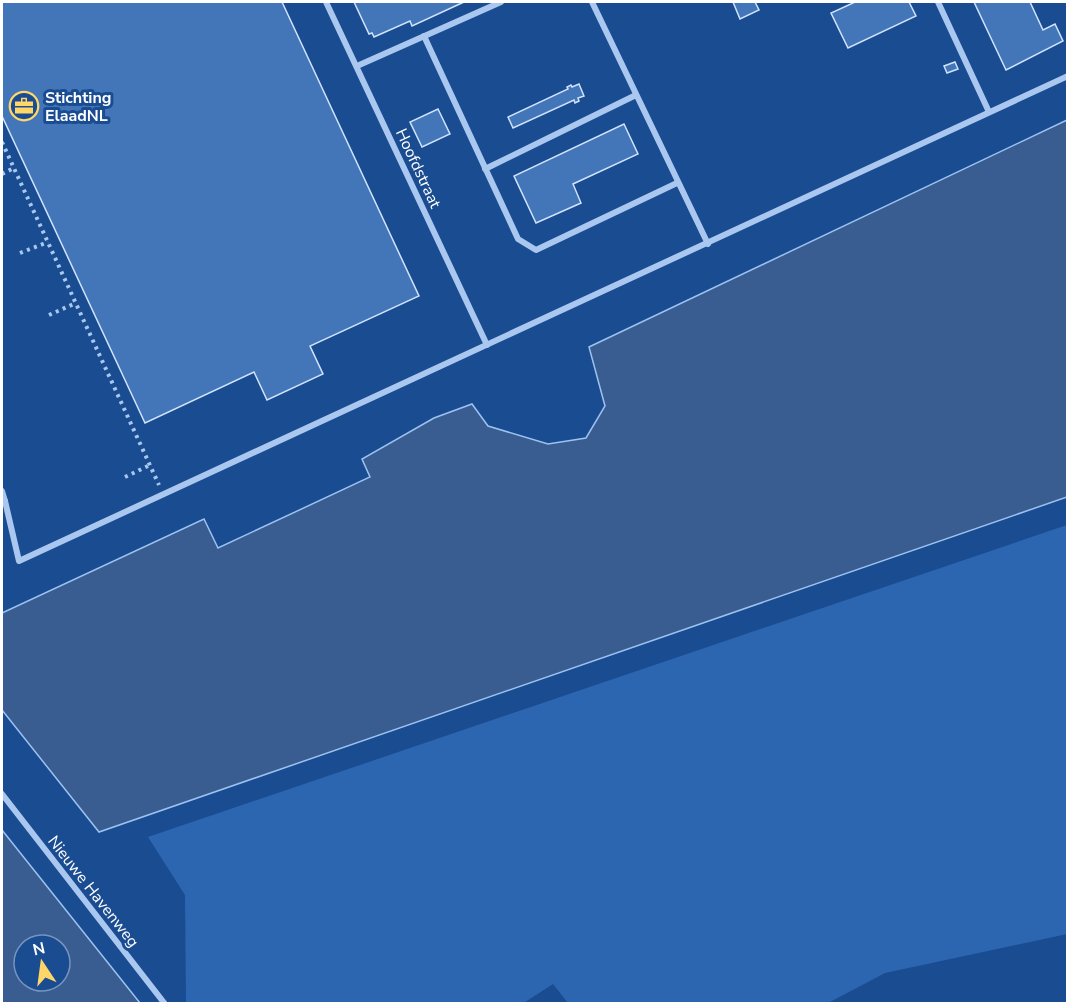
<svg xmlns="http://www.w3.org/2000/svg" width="1069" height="1005" viewBox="0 0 1069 1005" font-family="'Nunito Sans',sans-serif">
<rect width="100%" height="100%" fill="#1a4c92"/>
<path fill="#2d66b0" d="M1067,525V934L885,973L828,1003H568L553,984L522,1004L186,1003L185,895L148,837Z"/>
<g fill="#395d90" stroke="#9cc2f1" stroke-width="1.5" fill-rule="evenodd">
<path d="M1067,120V497L99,832L2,710V613L204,519L218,548L370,477L362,459L434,418L472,404L488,426L548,444L586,438L605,406L589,347Z"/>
<path d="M2,830L140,1003H2ZM24,945H60V981H24Z"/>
</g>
<g fill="#4376b9" stroke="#d0e3fb" stroke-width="1.5">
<path d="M2,2H282L419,296L310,346L323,374L267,400L254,372L145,423L2,116Z"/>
<path d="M354,2H464L412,26L410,21L374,37L372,33L369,34Z"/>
<path d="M733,2H755L759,10L740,19Z"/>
<path d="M855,2H909L916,16L848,48L831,13Z"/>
<path d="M974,2H1030L1043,30L1055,24L1063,41L1006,70Z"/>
<path d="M955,62L958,69L947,73L944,66Z"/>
<path d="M579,84L584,96L578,98L579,101L575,103L574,100L513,128L508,117L568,89L567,87L571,85L572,87Z"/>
<path d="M438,109L450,134L422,147L410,122Z"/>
<path d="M624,124L638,154L573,184L581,203L536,223L514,176Z"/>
</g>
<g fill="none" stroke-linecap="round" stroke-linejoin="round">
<g stroke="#aac8ef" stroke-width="4" stroke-dasharray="3 4.5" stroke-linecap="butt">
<path d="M2,142L159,485"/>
<path d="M2,174L14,168"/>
<path d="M20,253L48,242"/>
<path d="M49,315L76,303"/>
<path d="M125,477L150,465"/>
</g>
<g stroke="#aac8ef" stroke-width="6">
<path d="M326,2L487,345"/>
<path d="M592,2L708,244"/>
<path d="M938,2L989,112"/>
<path d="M424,36L518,239L536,250L677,183"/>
<path d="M357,66L501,2"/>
<path d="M485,169L636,95"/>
<path d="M2,491L5,501"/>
<path d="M2,503L5,501L19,561L1068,76"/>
<path d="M2,794L165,1004"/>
</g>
</g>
<defs>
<g id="office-ring" transform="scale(1.5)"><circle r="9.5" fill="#1a4c92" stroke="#ffd668" stroke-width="1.5"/><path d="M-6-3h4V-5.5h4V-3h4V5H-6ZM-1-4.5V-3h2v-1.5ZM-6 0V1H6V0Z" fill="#ffd668"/></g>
</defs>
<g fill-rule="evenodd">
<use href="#office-ring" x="24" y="106"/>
</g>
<g text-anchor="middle" stroke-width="6" stroke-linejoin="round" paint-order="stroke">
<g font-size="16" font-weight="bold" fill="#fff" stroke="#1a4c92" text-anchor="start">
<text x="45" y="103">Stichting<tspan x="45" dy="18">ElaadNL</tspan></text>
</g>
<g font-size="16" fill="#fff" stroke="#1a4c92">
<text transform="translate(419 168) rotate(65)" y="6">Hoofdstraat</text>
<text transform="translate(94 891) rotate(52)" y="6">Nieuwe Havenweg</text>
</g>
</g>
<rect width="1069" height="1005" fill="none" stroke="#ffffff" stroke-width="6"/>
<g transform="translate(42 963) rotate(347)"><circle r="28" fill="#1a4c92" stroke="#7694be" stroke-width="1.5"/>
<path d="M0-4.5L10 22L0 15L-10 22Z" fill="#ffd668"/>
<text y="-9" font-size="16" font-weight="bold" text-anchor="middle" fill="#ffffff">N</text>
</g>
</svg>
